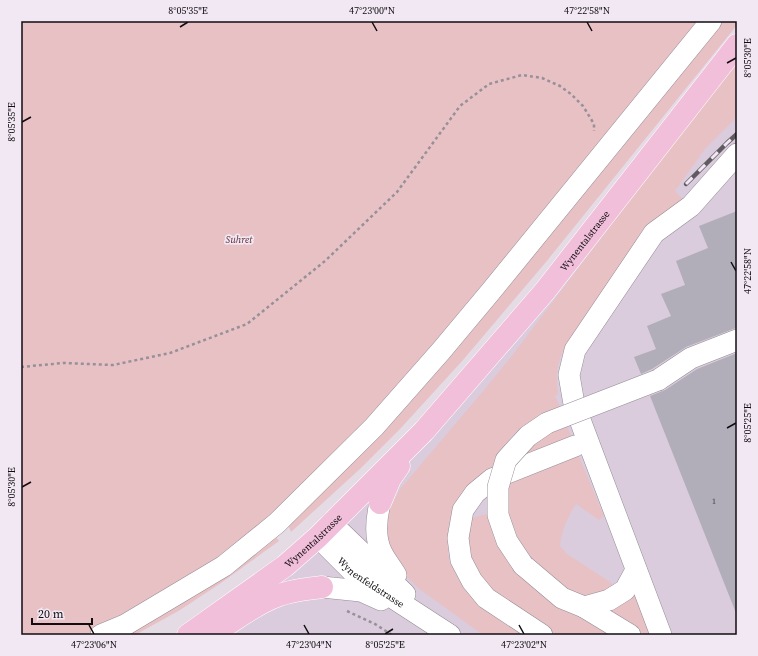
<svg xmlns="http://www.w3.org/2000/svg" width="758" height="656" viewBox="0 0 758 656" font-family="'Source Serif 4',serif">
<rect width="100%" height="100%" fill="#e4dbe5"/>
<path fill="#daccdc" d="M737,45V635H188L428,433Z"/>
<g fill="#e8c1c5">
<path d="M21,21H704L398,389L297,491L243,541L152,601L118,621L86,635H21Z"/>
<path d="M717,21H737V25L546,262L463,360L400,429L361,468L291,532L288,525Z"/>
<path d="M737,63V117L705,149L675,191L682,198V205L580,325C562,349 554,363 558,394L555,396L561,409L521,428L513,435L500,452L491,470L452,514L449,524L447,539L448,552L450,562L459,581L474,599L528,635H483L418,588L403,573L385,539L387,514L400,489L484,390L514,353L657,164Z"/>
<path d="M566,424L573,440L523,460L522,455L538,440Z"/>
<path d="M578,454L604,516L599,520L576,504C567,519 562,528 560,546L567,554L613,584L608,589L588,596L583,595L576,594L543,576L517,541L508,515L507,502L509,482Z"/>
<path d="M487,514L494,538L511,565L565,608L585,620L616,635H557L504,602L474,570L465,538L471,518Z"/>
<path d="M276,537L279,541L221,583L180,610L135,635H113Z"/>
<path d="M633,591L649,633L648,635L607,616L606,613L613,609Z"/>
</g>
<g fill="#b1aeba">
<path d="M737,211V328L733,329L686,347L652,369L641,374L634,357L656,349L647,326L671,316L661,294L685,285L676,261L708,248L699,226Z"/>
<path d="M737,353V613H736L650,396L665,390L697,369Z"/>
</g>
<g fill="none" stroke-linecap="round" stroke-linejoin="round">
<g stroke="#948c96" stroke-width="22">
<g id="minor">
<path d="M658,380L691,358L737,340"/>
<path d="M380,503C376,520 374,538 382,553C386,561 392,568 396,575"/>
<path d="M331,523L405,594"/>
<path id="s1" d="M318,537L353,572L450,635"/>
<path d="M523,565L562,598L584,607L609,600L625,590L636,570"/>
<path d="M322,587L361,591L381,600"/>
<path d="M584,607L630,635"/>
<path d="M101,635L125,625L224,566L277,523L374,427L441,351L492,290L711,21"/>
<path d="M542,635L486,598L472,581L461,560L458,538L463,510L475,493L492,479L575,446"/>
<path d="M661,635L574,404L569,375L575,350L654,233L691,206L737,154"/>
</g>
</g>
<g stroke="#fff" stroke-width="23">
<g id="major">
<path d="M380,503L390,479L399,466"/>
<path d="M216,632C235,620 255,604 277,596C291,590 307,589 322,587"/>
<path id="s2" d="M188,635L285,566L318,537L424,431L545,291L737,45"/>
</g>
</g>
<g stroke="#979098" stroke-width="2.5" stroke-dasharray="3 3" stroke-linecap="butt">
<path d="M21,367L63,363L113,365L170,353L247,324L325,261L397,192L460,106L489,84L522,75L542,78L560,86L571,94L583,106L594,124V131"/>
<path d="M347,611L375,624L392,635"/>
</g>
<use href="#minor" stroke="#fff" stroke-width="21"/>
<use href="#major" stroke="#f2bfdb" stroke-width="22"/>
<g stroke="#605a61" stroke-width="4.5">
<path id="rail" d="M686,184L727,143L737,134"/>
</g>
<use href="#rail" stroke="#f1e8f3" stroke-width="3" stroke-dasharray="9" stroke-linecap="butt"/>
<g stroke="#948c96" stroke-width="22" stroke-linecap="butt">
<path id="minor-bridge" d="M523,565L507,541L498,515V487L506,460L528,436L547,423L658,380"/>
</g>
<use href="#minor-bridge" stroke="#fff" stroke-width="21"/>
</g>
<path fill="none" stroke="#100c10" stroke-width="1.5" d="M372,22L377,31M587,22L592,31M180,27L188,22M727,63L736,58M22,122L31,117M731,262L736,271M727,428L736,423M22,487L31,482M89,625L94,634M304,625L309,634M519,625L524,634M385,634L393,629"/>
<g text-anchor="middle" stroke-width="3.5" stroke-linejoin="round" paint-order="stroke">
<g font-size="8" fill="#38343a">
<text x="714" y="504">1</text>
</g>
<g font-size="10" font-style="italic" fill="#5f2832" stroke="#f1e8f3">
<text x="239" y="243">Suhret</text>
</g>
<g font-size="10" fill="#100c10" stroke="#f1e8f3">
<text dy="4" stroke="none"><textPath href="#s2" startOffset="562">Wynentalstrasse</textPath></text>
<text dy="4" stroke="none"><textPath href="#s2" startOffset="157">Wynentalstrasse</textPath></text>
<text dy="4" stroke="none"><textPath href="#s1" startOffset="70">Wynenfeldstrasse</textPath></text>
</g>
</g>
<rect width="758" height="656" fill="none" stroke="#f1e8f3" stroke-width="44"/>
<path d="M32 618v6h60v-6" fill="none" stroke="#100c10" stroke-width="2"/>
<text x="38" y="618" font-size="12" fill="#100c10" stroke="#f1e8f3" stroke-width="3" paint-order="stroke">20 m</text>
<rect x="22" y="22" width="714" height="612" fill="none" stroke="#100c10" stroke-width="1.5"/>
<g font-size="10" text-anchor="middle" fill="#100c10">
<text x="188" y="14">8°05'35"E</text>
<text x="372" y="14">47°23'00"N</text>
<text x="587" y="14">47°22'58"N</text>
<text transform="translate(747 58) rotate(-90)" y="4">8°05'30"E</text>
<text transform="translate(11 122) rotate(-90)" y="4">8°05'35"E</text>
<text transform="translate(747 271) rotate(-90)" y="4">47°22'58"N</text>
<text transform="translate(747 423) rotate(-90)" y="4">8°05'25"E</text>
<text transform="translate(11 487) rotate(-90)" y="4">8°05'30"E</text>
<text x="94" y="648">47°23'06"N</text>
<text x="309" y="648">47°23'04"N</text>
<text x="385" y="648">8°05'25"E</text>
<text x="524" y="648">47°23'02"N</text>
</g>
</svg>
